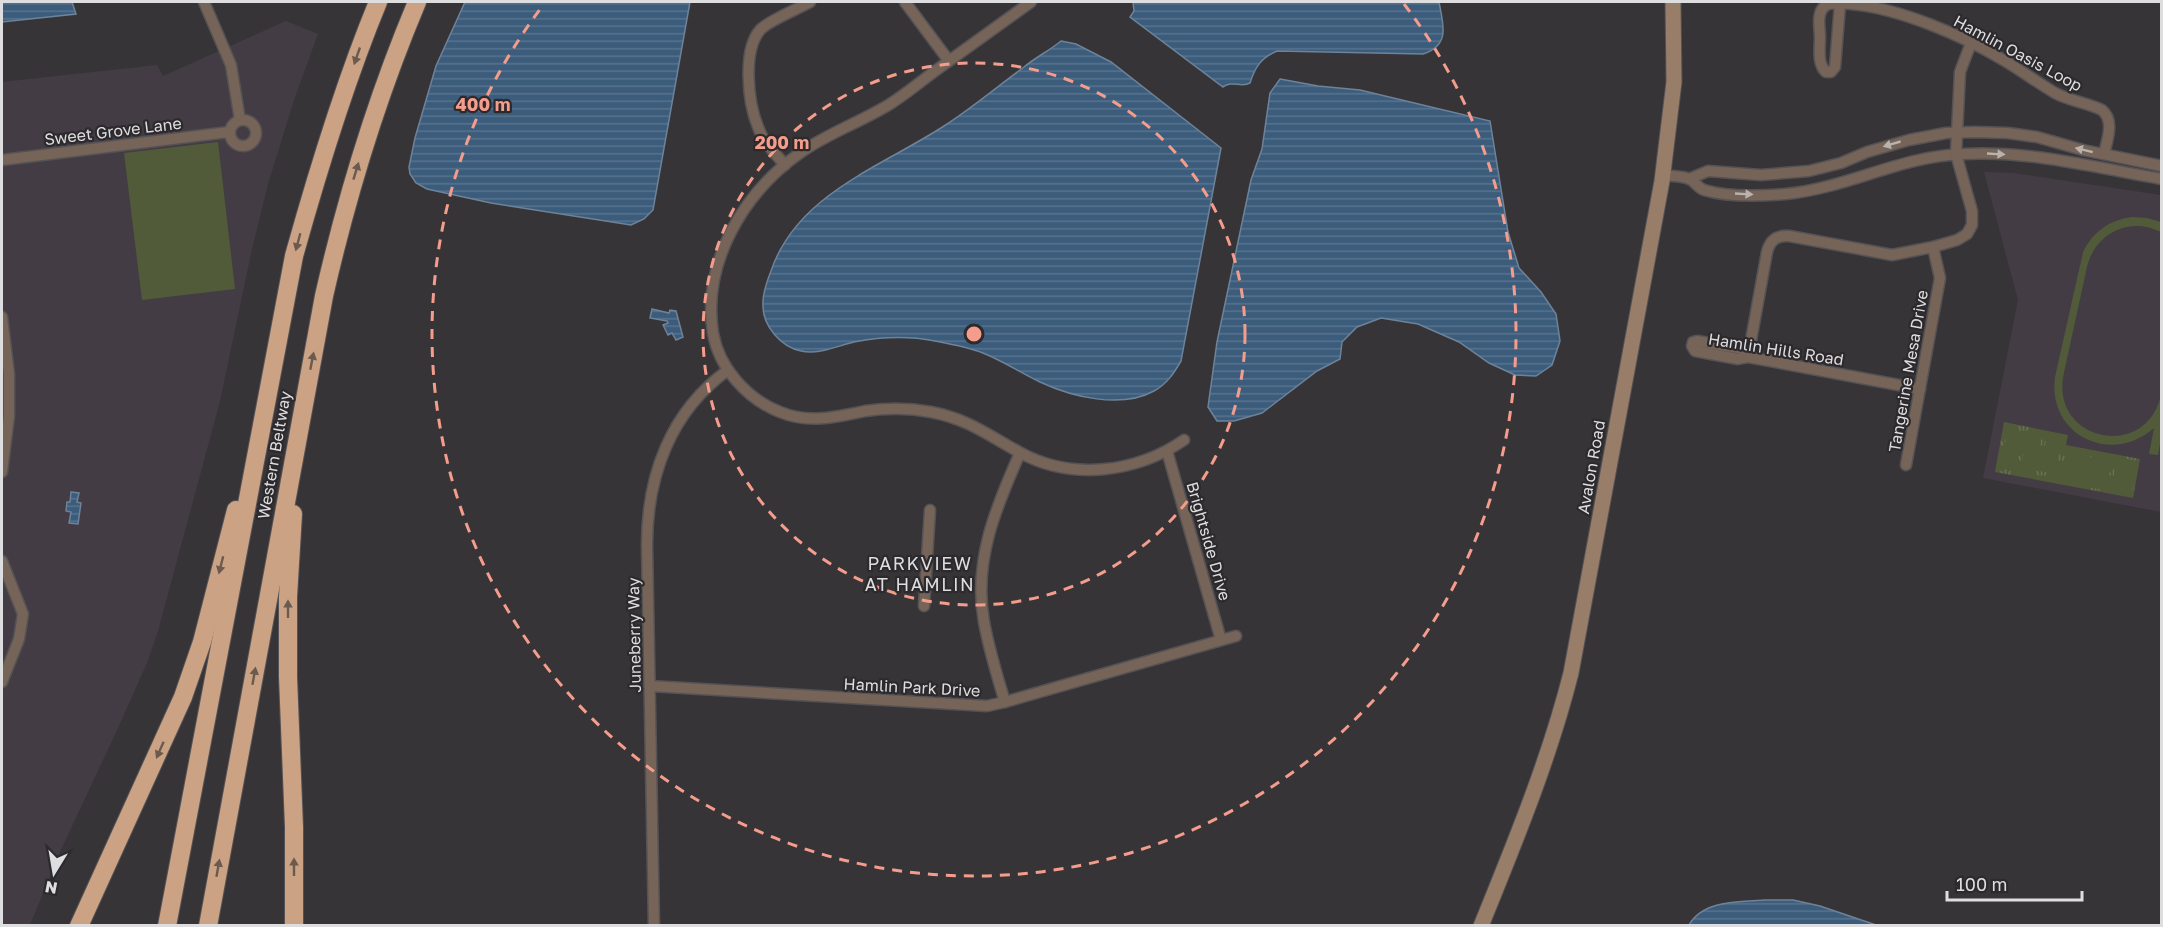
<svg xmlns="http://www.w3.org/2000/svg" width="2163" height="927" viewBox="0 0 2163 927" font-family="'Golos Text',sans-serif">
<defs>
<pattern id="grass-tufts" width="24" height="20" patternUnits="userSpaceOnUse" patternTransform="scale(1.5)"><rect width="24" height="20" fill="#515b3a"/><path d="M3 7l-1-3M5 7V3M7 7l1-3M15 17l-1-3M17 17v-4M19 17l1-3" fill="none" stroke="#6a7256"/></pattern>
<pattern id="water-rules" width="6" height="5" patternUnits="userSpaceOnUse" patternTransform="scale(1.5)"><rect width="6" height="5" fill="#3c5c7c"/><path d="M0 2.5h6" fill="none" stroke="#58738e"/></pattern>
</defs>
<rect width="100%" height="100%" fill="#373437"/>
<g fill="#433c44">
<path d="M286,21L318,34L295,97L268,184L252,249L220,401L158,631L147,663L118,728L58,856L30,925L2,926V82L157,65L163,76Z"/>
<path d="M1984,172L2013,173L2161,195V512L1983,478L2018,300Z"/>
</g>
<path fill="url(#grass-tufts)" d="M2004,422L2068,435L2066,445L2140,459L2133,498L1995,472Z"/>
<g fill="#515b3a">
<path d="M218,142L235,289L142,300L124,153Z"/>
<path d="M2132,217L2147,218L2161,222V232C2130,216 2095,233 2087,267L2063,377C2053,443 2147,460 2161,395V438L2158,455L2149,454L2154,428C2111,466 2047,435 2055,377L2083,252C2093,232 2109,220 2132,217Z"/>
<path d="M2007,432L2022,435L2016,467L2001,464Z"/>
<path d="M2027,436L2041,439L2035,470L2021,468Z"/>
<path d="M2046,440L2061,442L2055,474L2040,471Z"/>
<path d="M2068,448L2088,452L2082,486L2061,482Z"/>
<path d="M2092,453L2113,456L2106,490L2086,487Z"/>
<path d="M2117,457L2137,461L2131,495L2111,491Z"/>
</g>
<g fill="url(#water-rules)" stroke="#6d839a" stroke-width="1.5">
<path d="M2,2H72L76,14L2,22Z"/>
<path d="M465,2H690L653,210L644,219L631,225L491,203L427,189L416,183L410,174L409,167L415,138L436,66Z"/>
<path d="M1133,2H1439C1443,24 1451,45 1423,54L1277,51C1261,58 1255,67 1250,83C1241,88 1232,80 1223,87L1130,17L1134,11Z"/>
<path d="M1061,41L1076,44L1111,62L1221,148L1181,361C1174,373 1167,384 1154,391C1121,409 1072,397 1040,382C1021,373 1003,361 983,353C968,347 951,344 935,341C909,336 880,337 854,342C837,346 819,355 801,351C781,347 763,326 763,306C762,295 767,281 771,271C797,194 881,167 944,126C972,108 998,86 1024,67C1036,57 1049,51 1061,41Z"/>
<path d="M1280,79L1318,86L1360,90L1490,121L1508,232L1519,268L1541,292L1556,314L1560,341L1552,365L1536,376L1515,375L1489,363L1459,342L1418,324L1381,318L1357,327L1342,342L1340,359L1317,371L1262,413L1234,421H1217L1208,407L1217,342L1251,180L1262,149L1270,93Z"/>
<path d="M652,309L669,313L670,310L676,311L683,337L676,340L672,333L668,335L663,325L668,323L667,321L650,318Z"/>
<path d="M71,492L79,493L77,502L81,503L78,524L69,523L71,512L66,511L67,502H70Z"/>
<path d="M1764,900H1793L1820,906L1876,925H1689C1703,900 1739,902 1764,900Z"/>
</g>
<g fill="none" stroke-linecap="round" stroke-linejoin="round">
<g stroke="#555255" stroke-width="13">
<g id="street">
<path d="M204,2L231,65L240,120"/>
<path d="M905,2L949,61"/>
<path d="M1031,2C999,25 967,48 935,71C920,82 906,94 890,104C861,122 828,133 800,153C743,193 702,263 713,333C719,368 747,399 780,412C809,424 835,417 865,411C887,408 909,408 931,412C968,419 988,435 1019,452C1071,481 1136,473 1184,440"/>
<path d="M1840,4L1835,67L1831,72H1826C1817,64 1820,48 1820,37C1820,28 1816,13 1825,6C1831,1 1844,4 1851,4C1899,8 1964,36 2005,61C2022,71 2038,83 2055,93C2070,101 2088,103 2102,110C2115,121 2107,140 2104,154"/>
<circle cx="243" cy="133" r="13"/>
<path d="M2,160L229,132"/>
<path d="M785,165C775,153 763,142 758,127C748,103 742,49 761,29C770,20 798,9 810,2"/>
<path d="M1663,175C1671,176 1683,176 1690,179C1695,182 1698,188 1704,190C1727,197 1762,196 1786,194C1847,188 1901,156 1963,154C2029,150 2097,168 2162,179"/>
<path d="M1689,179L1708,171L1761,175L1809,171L1841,163L1867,152L1909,140L1946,133L1974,132L2008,133L2037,137L2083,150L2162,166"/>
<path d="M2,317L9,374V416L2,472"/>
<path d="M1749,350L1697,341L1693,342L1692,346L1695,351L1738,359L1748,357L1920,389"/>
<path d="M1748,357L1767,252C1770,240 1777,235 1789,236L1892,255L1933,247L1957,240L1967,234L1972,225V211L1956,154L1960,72L1971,43"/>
<path d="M1167,451L1221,640"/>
<path d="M1906,465L1940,278L1933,247"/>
<path d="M2,561L23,614L19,639L2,682"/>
<path d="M924,606L930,510"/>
<path d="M650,686L987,706L1005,702L1236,636"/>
<path d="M1005,702C997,676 989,649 984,622C973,561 996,507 1020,453"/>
<path d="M654,926L647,545C647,475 671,411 728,370"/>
</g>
</g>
<g stroke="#555255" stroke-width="17">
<path id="secondary" d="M1481,926C1515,842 1549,760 1571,673L1662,181L1674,82L1673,2"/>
</g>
<g stroke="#555255" stroke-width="20">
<g id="highway">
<path d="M293,514L288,597V677L294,827V926"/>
<path d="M79,926L183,697L202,642L236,510"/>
<path d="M167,926L294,256C318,170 344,84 378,2"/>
<path d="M208,926L324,296C347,195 377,97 417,2"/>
</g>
</g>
<use href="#street" stroke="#756457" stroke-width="10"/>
<use href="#secondary" stroke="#987d69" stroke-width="15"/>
<use href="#highway" stroke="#cba283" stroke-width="18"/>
</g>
<defs><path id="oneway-solid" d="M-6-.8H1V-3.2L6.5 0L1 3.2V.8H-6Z" transform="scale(1.5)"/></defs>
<g fill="#6c5a4f">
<use href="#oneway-solid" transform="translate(357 56) rotate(109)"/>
<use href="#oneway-solid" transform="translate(356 171) rotate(-73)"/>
<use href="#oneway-solid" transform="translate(298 242) rotate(105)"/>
<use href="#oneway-solid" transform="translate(312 361) rotate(-79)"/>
<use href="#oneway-solid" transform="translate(221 565) rotate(104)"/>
<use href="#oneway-solid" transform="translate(288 609) rotate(-90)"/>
<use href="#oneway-solid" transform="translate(254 676) rotate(-80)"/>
<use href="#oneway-solid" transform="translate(160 750) rotate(114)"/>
<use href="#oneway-solid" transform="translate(294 867) rotate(-90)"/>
<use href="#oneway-solid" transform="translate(218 868) rotate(-80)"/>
</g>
<g fill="#b9b3af">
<use href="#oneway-solid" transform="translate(1892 144) rotate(164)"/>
<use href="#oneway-solid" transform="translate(2084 150) rotate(-166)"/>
<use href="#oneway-solid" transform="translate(1996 154) rotate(3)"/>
<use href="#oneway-solid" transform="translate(1744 194) rotate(3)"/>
</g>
<g fill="none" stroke="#f49d8c" stroke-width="3" stroke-dasharray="10 8">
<circle cx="974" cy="334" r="271"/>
<path d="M1404 4A542 542 0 1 1 544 4"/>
</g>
<g text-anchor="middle" stroke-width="4.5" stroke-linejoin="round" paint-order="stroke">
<g font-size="16" fill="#dedddf" stroke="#2d2a2d">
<text transform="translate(2018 53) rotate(28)" y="6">Hamlin Oasis Loop</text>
<text transform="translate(113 131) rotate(-7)" y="6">Sweet Grove Lane</text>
<text transform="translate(1776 349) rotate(9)" y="6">Hamlin Hills Road</text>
<text transform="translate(1908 371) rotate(-80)" y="6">Tangerine Mesa Drive</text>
<text transform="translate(274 455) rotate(-80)" y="6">Western Beltway</text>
<text transform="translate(1591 467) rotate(-80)" y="6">Avalon Road</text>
<text transform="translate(1209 541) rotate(74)" y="6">Brightside Drive</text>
<text transform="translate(634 635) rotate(-91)" y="6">Juneberry Way</text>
<text transform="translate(912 687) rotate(3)" y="6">Hamlin Park Drive</text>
</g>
<g font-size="18" letter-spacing="1.5" fill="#dedddf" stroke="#2d2a2d">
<text x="920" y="570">PARKVIEW<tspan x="920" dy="21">AT HAMLIN</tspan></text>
</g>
</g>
<circle cx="974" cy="334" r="9" fill="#f49d8c" stroke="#2d2a2d" stroke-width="3"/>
<g font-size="18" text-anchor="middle" font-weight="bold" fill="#f49d8c" stroke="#2d2a2d" stroke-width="4.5" stroke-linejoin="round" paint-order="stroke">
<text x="483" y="111">400 m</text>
<text x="782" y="149">200 m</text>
</g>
<rect width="2163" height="927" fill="none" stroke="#dedddf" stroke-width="6"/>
<g transform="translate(54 873) rotate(191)" stroke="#2d2a2d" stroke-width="4.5" paint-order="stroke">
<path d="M0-4.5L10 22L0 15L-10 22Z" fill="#dedddf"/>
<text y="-9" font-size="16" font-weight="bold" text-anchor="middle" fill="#dedddf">N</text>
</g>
<path d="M1947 891v9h135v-9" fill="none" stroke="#dedddf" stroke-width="3"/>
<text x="1956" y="891" font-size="18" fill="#dedddf" stroke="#2d2a2d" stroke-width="4.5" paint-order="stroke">100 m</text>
</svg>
